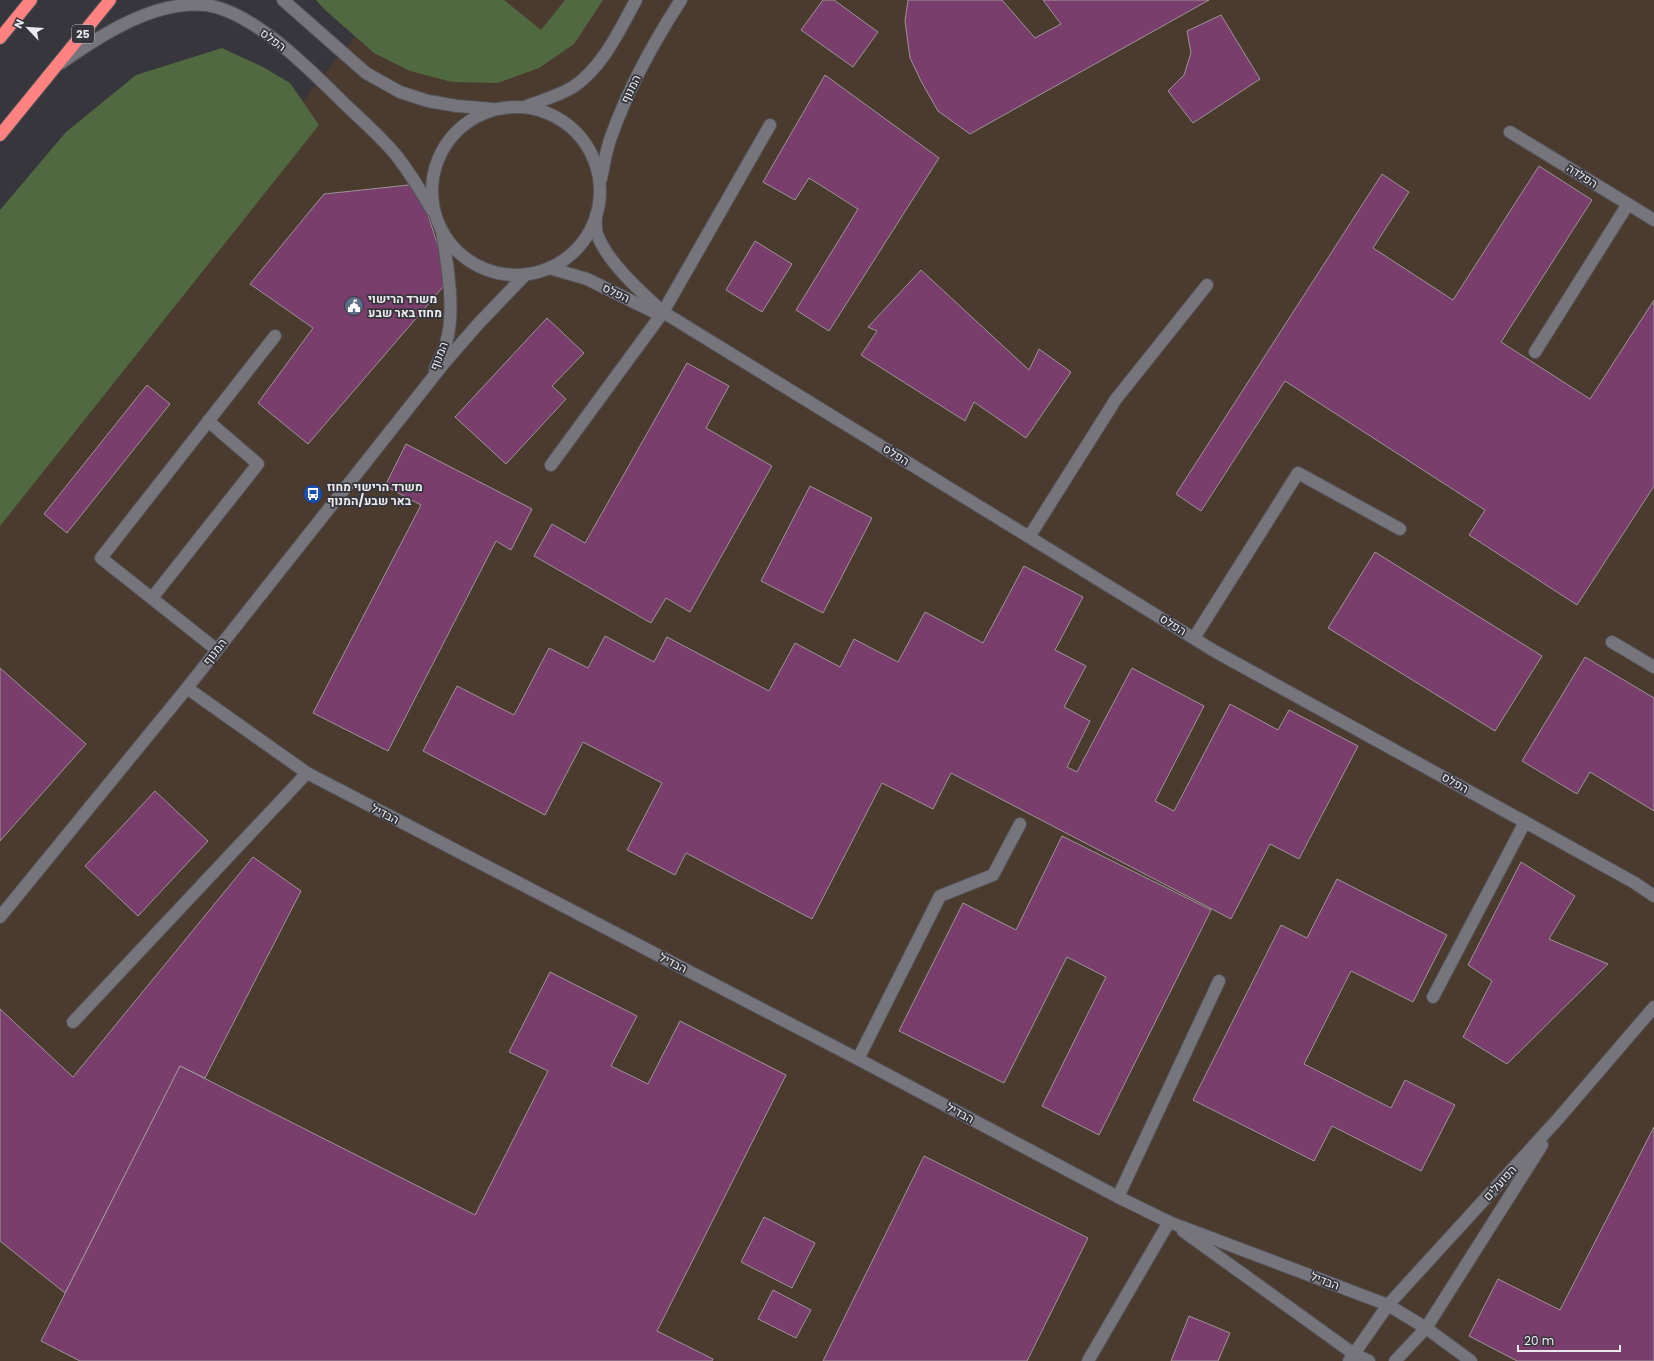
<svg xmlns="http://www.w3.org/2000/svg" width="1654" height="1361" viewBox="0 0 1654 1361" font-family="Poppins,Heebo,sans-serif">
<rect width="100%" height="100%" fill="#36363c"/>
<path fill="#4a3b2e" d="M386,0H1654V1361H0V501L315,85Z"/>
<g fill="#516940">
<path d="M316,0H504L541,30L565,0H603L574,44L539,68L498,83L452,82L410,71L374,53L324,9Z"/>
<path d="M222,48L263,67L290,83L319,125L0,526V210L66,132L136,75Z"/>
</g>
<g fill="#7a3e6c" stroke="#9c9499">
<path d="M823,0H834L878,32L853,67L801,30Z"/>
<path d="M908,0H1002L1035,38L1061,24L1043,0H1209L970,134L938,111L922,83L910,58L905,21Z"/>
<path d="M1221,15L1260,79L1193,123L1168,91L1184,75L1191,53L1187,31Z"/>
<path d="M825,75L939,158L829,331L796,310L858,209L809,178L795,200L763,182Z"/>
<path d="M1539,166L1592,200L1501,342L1590,399L1654,300V486L1577,605L1469,535L1485,510L1285,381L1201,511L1176,494L1382,174L1409,192L1373,248L1453,300Z"/>
<path d="M418,184L449,280L308,444L258,403L313,328L250,284L324,194Z"/>
<path d="M755,241L792,264L762,312L726,290Z"/>
<path d="M921,270L1029,370L1039,349L1071,372L1026,438L974,402L965,421L861,355L877,331L868,327Z"/>
<path d="M547,318L584,353L552,386L566,399L506,464L455,417Z"/>
<path d="M687,363L729,386L706,428L772,466L690,612L666,598L651,623L534,556L552,524L585,543Z"/>
<path d="M147,385L170,404L67,533L44,514Z"/>
<path d="M406,444L532,509L511,550L496,541L388,751L313,713L421,505L385,486Z"/>
<path d="M810,486L872,518L823,613L761,581Z"/>
<path d="M1375,552L1542,656L1495,731L1328,628Z"/>
<path d="M1024,566L1083,597L1055,650L1086,666L1064,707L1090,721L1067,767L1077,772L1132,668L1204,706L1155,801L1174,811L1230,704L1278,730L1289,710L1358,746L1299,859L1270,844L1231,919L951,773L933,809L882,783L812,919L686,853L675,875L627,850L662,783L583,742L545,815L423,751L457,686L514,715L549,648L588,668L605,636L654,662L667,637L769,691L795,643L840,667L854,639L898,662L925,612L983,643Z"/>
<path d="M1585,657L1654,698V811L1590,772L1577,794L1522,761Z"/>
<path d="M0,668L86,744L0,841Z"/>
<path d="M155,791L208,841L138,916L85,866Z"/>
<path d="M1062,836L1211,910L1099,1135L1042,1106L1106,977L1067,957L1004,1083L899,1031L963,903L1016,930Z"/>
<path d="M253,857L301,891L205,1078L180,1066L65,1293L0,1241V1009L73,1077Z"/>
<path d="M1521,862L1575,896L1549,939L1608,964L1507,1064L1463,1037L1492,981L1468,965Z"/>
<path d="M1337,879L1447,935L1413,1002L1351,971L1304,1064L1391,1108L1405,1080L1455,1105L1421,1171L1332,1126L1314,1161L1193,1100L1281,925L1307,938Z"/>
<path d="M550,972L637,1016L611,1066L648,1084L680,1021L786,1075L657,1331L713,1359L712,1361H80L41,1341L180,1066L475,1215L548,1071L509,1052Z"/>
<path d="M1654,1127V1361H1517L1469,1336L1498,1279L1560,1310Z"/>
<path d="M924,1156L1088,1238L1027,1361H823Z"/>
<path d="M764,1217L815,1243L792,1288L741,1262Z"/>
<path d="M773,1290L811,1310L796,1338L758,1319Z"/>
<path d="M1189,1316L1230,1333L1218,1361H1171Z"/>
</g>
<g fill="none" stroke-linecap="round" stroke-linejoin="round">
<g stroke="#535258" stroke-width="14">
<g id="lane">
<path d="M663,312L770,125"/>
<path d="M1535,352L1628,204"/>
<path d="M551,465L661,315"/>
<path d="M1029,537L1116,399L1207,285"/>
<path d="M152,598L258,464L208,421"/>
<path d="M1194,638L1298,473L1400,529"/>
<path d="M1612,642L1654,667"/>
<path d="M217,650L101,558L275,336"/>
<path d="M1433,997L1525,822"/>
<path d="M73,1022L307,773"/>
<path d="M858,1059L940,896L993,875L1020,824"/>
<path d="M1118,1197L1219,981"/>
<path d="M1088,1361L1169,1222"/>
</g>
</g>
<g stroke="#535258" stroke-width="14">
<g id="street">
<path d="M1510,132L1654,220"/>
<path d="M596,215C596,221 595,229 597,234C607,262 641,292 663,312L1216,652L1525,822L1635,883L1654,896"/>
<path d="M549,268L587,279L660,315"/>
<path d="M435,369C438,361 443,352 446,343C456,312 447,263 442,231"/>
<path d="M187,688L307,773L858,1059L1118,1197L1169,1222L1388,1305L1426,1328L1471,1361"/>
<path d="M0,917L187,688L445,362L479,323L526,274"/>
<path d="M1183,1231L1354,1354L1369,1361"/>
</g>
</g>
<g stroke="#535258" stroke-width="14">
<g id="secondary">
<path d="M283,0L366,73L400,92L428,101L457,106L493,109"/>
<path d="M61,63C101,35 154,0 206,5C256,12 314,74 349,108C365,123 382,138 396,155C410,173 421,191 432,210"/>
<path d="M524,107C539,101 559,96 573,87C603,67 619,31 636,0"/>
<circle cx="516" cy="191" r="84"/>
<path d="M601,179C604,165 606,150 611,137C628,89 653,43 681,0"/>
<path d="M1349,1361L1388,1305L1558,1119L1654,1007"/>
<path d="M1395,1361L1426,1328L1542,1145"/>
</g>
</g>
<g stroke="#535258" stroke-width="14">
<g id="highway">
<path d="M0,38L31,0"/>
<path d="M0,135L110,0"/>
</g>
</g>
<use href="#lane" stroke="#76757c" stroke-width="12"/>
<use href="#street" stroke="#76757c" stroke-width="12"/>
<use href="#secondary" stroke="#76757c" stroke-width="12"/>
<use href="#highway" stroke="#fe8380" stroke-width="12"/>
</g>
<defs>
<g id="civic-disc" transform="scale(1)"><circle r="9.5" fill="#5c6f8a" stroke="#36363c"/><path d="M-.6-6.5H3V-4.5H.6V-3L4-1V1h2V6H-6V1h2V-1L-.6-3ZM-1.2 2.5V6h2.4V2.5Z" fill="#fff"/></g>
<g id="bus-disc" transform="scale(1)"><circle r="9.5" fill="#1a4fb4" stroke="#36363c"/><path d="M-5-6H5V4H4V6H2V4H-2V6H-4V4H-5ZM-3.5-4V0h7V-4ZM-3.5 1.2v1.5H-2V1.2ZM2 1.2v1.5H3.5V1.2Z" fill="#fff"/></g>
</defs>
<g fill-rule="evenodd">
<use href="#civic-disc" x="354" y="306"/>
<use href="#bus-disc" x="313" y="494"/>
</g>
<g text-anchor="middle" stroke-width="3.5" stroke-linejoin="round" paint-order="stroke">
<rect fill="#36363c" stroke="#b4b4b9" stroke-width="1" x="72" y="25" width="22" height="18" rx="3"/>
<g font-size="11" font-weight="bold" fill="#eaeaee">
<text x="83" y="38">25</text>
</g>
<g font-size="12" fill="#eaeaee" stroke="#36363c">
<text transform="translate(273 40) rotate(37)" y="4">הפלס</text>
<text transform="translate(631 89) rotate(-65)" y="4">המנוף</text>
<text transform="translate(1582 176) rotate(32)" y="4">הפלדה</text>
<text transform="translate(616 293) rotate(26)" y="4">הפלס</text>
<text transform="translate(439 356) rotate(-69)" y="4">המנוף</text>
<text transform="translate(896 455) rotate(32)" y="4">הפלס</text>
<text transform="translate(1173 625) rotate(32)" y="4">הפלס</text>
<text transform="translate(215 652) rotate(-52)" y="4">המנוף</text>
<text transform="translate(1455 783) rotate(29)" y="4">הפלס</text>
<text transform="translate(385 814) rotate(27)" y="4">הבדיל</text>
<text transform="translate(673 963) rotate(27)" y="4">הבדיל</text>
<text transform="translate(960 1113) rotate(28)" y="4">הבדיל</text>
<text transform="translate(1500 1183) rotate(-48)" y="4">הפועלים</text>
<text transform="translate(1325 1281) rotate(21)" y="4">הבדיל</text>
</g>
<g font-size="12" font-weight="bold" fill="#eaeaee" stroke="#36363c" text-anchor="start">
<text x="368" y="303">משרד הרישוי<tspan x="368" dy="14">מחוז באר שבע</tspan></text>
<text x="327" y="491">משרד הרישוי מחוז<tspan x="327" dy="14">באר שבע/המנוף</tspan></text>
</g>
</g>
<g transform="translate(28 28) rotate(295)" stroke="#36363c" stroke-width="3" paint-order="stroke">
<path d="M0-3L7 15L0 10L-7 15Z" fill="#eaeaee"/>
<text y="-6" font-size="11" font-weight="bold" text-anchor="middle" fill="#eaeaee">N</text>
</g>
<path d="M1518 1345v6h102v-6" fill="none" stroke="#eaeaee" stroke-width="2"/>
<text x="1524" y="1345" font-size="12" fill="#eaeaee" stroke="#36363c" stroke-width="3" paint-order="stroke">20 m</text>
</svg>
